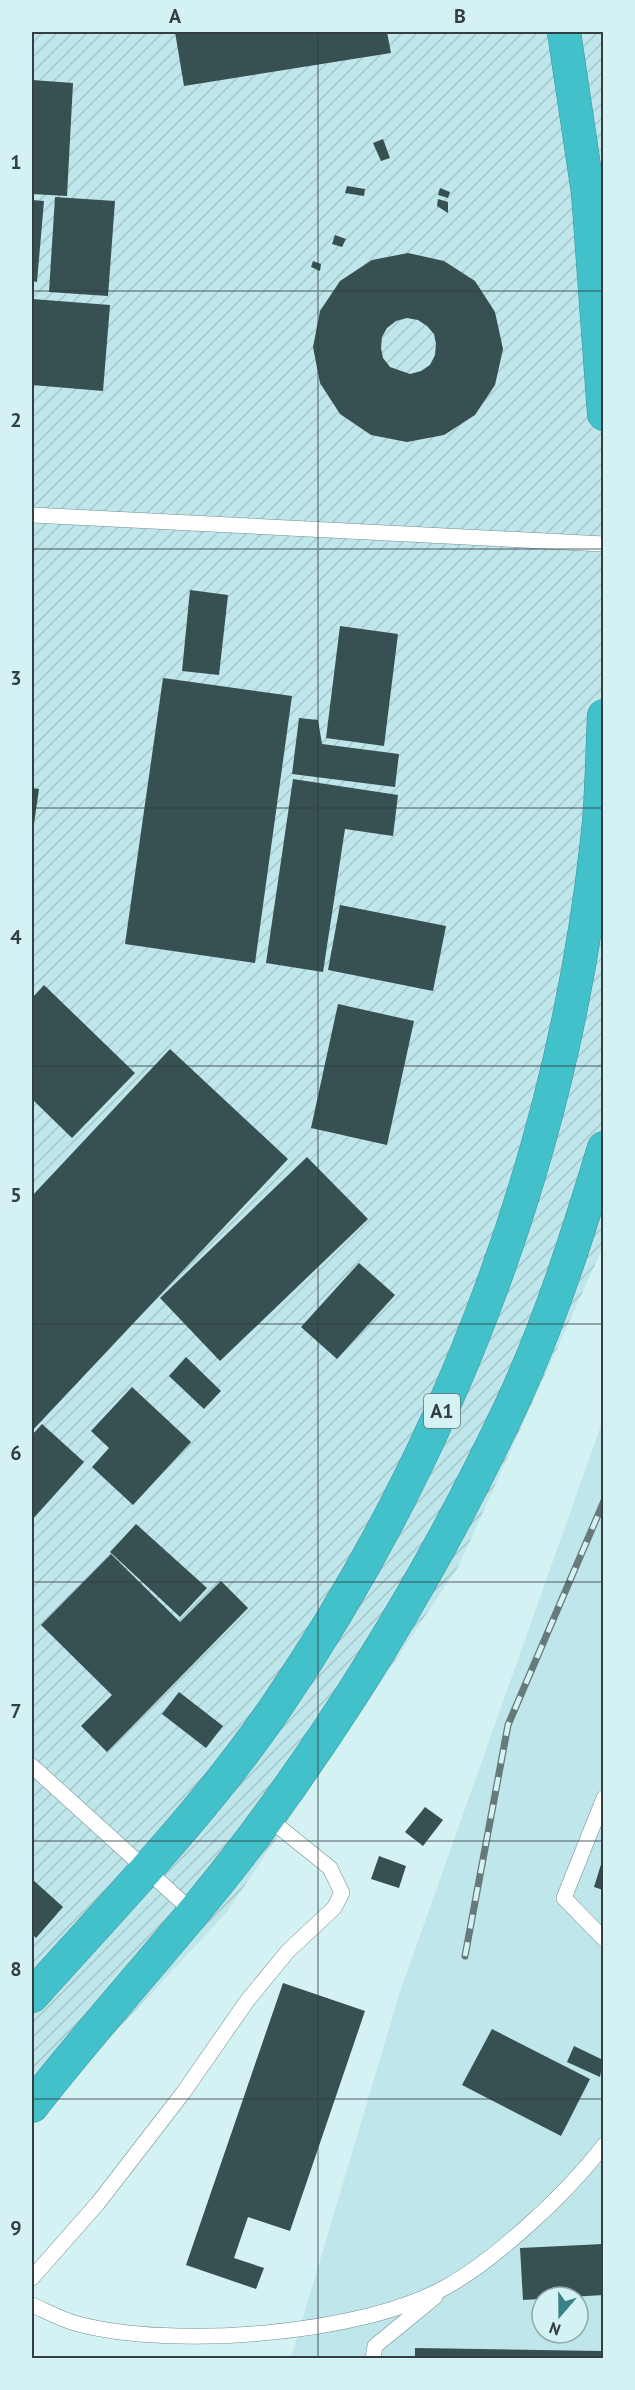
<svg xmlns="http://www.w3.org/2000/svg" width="635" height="2390" viewBox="0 0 635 2390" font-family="'PT Sans',sans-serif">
<defs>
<pattern id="industrial-furrows" width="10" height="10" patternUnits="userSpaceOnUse" patternTransform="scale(1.5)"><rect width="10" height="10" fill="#bfe6ea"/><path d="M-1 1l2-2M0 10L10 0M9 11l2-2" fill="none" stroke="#a5c6ca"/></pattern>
</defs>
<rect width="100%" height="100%" fill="#d4f1f3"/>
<path fill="#bfe6ea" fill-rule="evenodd" d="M603,1420V2358H291L400,1992ZM542,2297H578V2333H542Z"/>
<path fill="url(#industrial-furrows)" d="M32,32H603V1247L458,1567L227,1912L32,2121Z"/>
<g fill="#375052" fill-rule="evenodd">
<path d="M175,32H387L391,53L184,86Z"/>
<path d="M32,80L73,83L67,196L32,194Z"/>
<path d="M383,139L390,158L381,161L373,143Z"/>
<path d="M347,186L365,189L364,196L345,193Z"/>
<path d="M440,188L450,192L448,198L438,195Z"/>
<path d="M55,197L115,201L108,296L49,292Z"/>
<path d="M438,199L448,202V213L437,206Z"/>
<path d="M32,200L44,201L37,282L32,281Z"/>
<path d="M335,235L346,239L342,247L332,244Z"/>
<path d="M408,253L444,261L475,281L495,312L503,349L495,385L475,415L444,435L407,442L371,435L340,414L320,383L313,347L320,311L340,281L372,260ZM407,318L418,320L427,326L434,334L436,344L435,355L430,365L421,371L410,374L390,367L383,358L381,348L382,337L387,328L396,321Z"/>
<path d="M313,261L321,264L320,271L311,267Z"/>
<path d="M32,299L110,305L103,391L32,385Z"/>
<path d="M190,590L228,595L219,675L182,671Z"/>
<path d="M340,626L398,634L384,746L326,738Z"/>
<path d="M163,678L292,696L255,963L125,944Z"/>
<path d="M299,718L318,720L322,744L399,754L395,787L292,774Z"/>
<path d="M293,779L398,795L393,836L345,829L323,972L266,963Z"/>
<path d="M32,788L39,789L33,831H32Z"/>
<path d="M340,905L446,926L433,991L328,970Z"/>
<path d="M44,985L135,1073L72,1138L32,1099V998Z"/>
<path d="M338,1004L414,1021L387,1145L311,1128Z"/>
<path d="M170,1049L288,1159L32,1431V1196Z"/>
<path d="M307,1157L368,1219L220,1361L160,1298Z"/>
<path d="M359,1263L395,1295L337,1359L301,1327Z"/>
<path d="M186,1357L221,1391L204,1409L169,1376Z"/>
<path d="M132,1387L191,1442L133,1505L92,1467L109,1448L91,1431Z"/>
<path d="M42,1424L84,1462L32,1520V1435Z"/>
<path d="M136,1524L207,1588L180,1617L110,1552Z"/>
<path d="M111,1554L180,1622L221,1581L248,1608L107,1752L81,1726L112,1695L41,1625Z"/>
<path d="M179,1692L223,1726L206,1748L162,1714Z"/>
<path d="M425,1807L443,1820L423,1846L405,1832Z"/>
<path d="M379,1856L406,1866L399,1888L371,1879Z"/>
<path d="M603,1858V1890L594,1887Z"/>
<path d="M32,1879L63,1907L36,1938L32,1934Z"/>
<path d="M283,1983L365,2011L290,2231L248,2217L234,2258L264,2268L256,2289L186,2265Z"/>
<path d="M492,2029L590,2079L561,2136L462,2085Z"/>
<path d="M574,2046L603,2060L600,2077L567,2062Z"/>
<path d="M603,2244V2295L523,2300L520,2248Z"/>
<path d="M415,2348L603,2351V2358H415Z"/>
</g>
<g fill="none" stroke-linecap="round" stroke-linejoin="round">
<g stroke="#738e90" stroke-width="16">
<g id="lane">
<path d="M32,515L604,544"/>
<path d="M32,1766L193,1912"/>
<path d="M604,1798L564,1898L604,1939"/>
<path d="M32,2278L98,2203L183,2093L247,2001L288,1951L334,1908L342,1893L330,1868L268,1818"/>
<path d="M32,2305C46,2311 62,2320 78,2324C172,2349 361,2335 446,2287C498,2258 568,2192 604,2145"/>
<path d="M373,2358L375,2346L435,2297"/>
</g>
</g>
<g stroke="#3c939a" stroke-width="34">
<g id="highway">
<path d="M564,32L588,193L604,414"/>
<path d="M32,1996C116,1902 207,1809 278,1704C454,1445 565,1143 598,832C602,794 602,754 604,716"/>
<path d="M32,2106C108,2008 195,1918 268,1817C363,1687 444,1549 512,1404C550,1322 578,1234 604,1148"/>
</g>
</g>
<use href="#lane" stroke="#fff" stroke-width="15"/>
<use href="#highway" stroke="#42c1cb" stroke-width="33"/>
<g stroke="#67797a" stroke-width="7">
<path id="rail" d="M465,1956L508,1725L604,1501"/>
</g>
<use href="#rail" stroke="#d4f1f3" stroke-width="4.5" stroke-dasharray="14" stroke-linecap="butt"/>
</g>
<path fill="none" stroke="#323e3f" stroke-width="1.5" stroke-opacity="0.55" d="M318,32V2358M32,291H604M32,549H604M32,808H604M32,1066H604M32,1324H604M32,1582H604M32,1841H604M32,2099H604"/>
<g text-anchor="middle" stroke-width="6" stroke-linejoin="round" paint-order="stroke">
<rect fill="#d4f1f3" stroke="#637475" stroke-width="1.5" x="424" y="1394" width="36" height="34" rx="4.5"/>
<g font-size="20" font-weight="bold" fill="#323e3f">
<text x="442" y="1418">A1</text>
</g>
</g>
<rect width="635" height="2390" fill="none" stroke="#d4f1f3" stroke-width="66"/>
<g transform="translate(560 2315) rotate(200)"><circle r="28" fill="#d4f1f3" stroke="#93a9ab" stroke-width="1.5"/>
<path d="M0-4.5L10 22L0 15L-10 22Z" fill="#3a8288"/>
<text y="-9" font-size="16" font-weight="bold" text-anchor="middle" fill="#323e3f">N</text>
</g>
<rect x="33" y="33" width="569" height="2324" fill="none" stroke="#323e3f" stroke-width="2"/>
<g font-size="20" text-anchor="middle" font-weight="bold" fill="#323e3f">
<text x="175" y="23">A</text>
<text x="460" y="23">B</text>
<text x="16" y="169">1</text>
<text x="16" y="427">2</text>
<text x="16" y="685">3</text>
<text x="16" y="944">4</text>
<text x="16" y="1202">5</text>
<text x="16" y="1460">6</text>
<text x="16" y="1718">7</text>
<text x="16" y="1976">8</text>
<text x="16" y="2235">9</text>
</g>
</svg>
